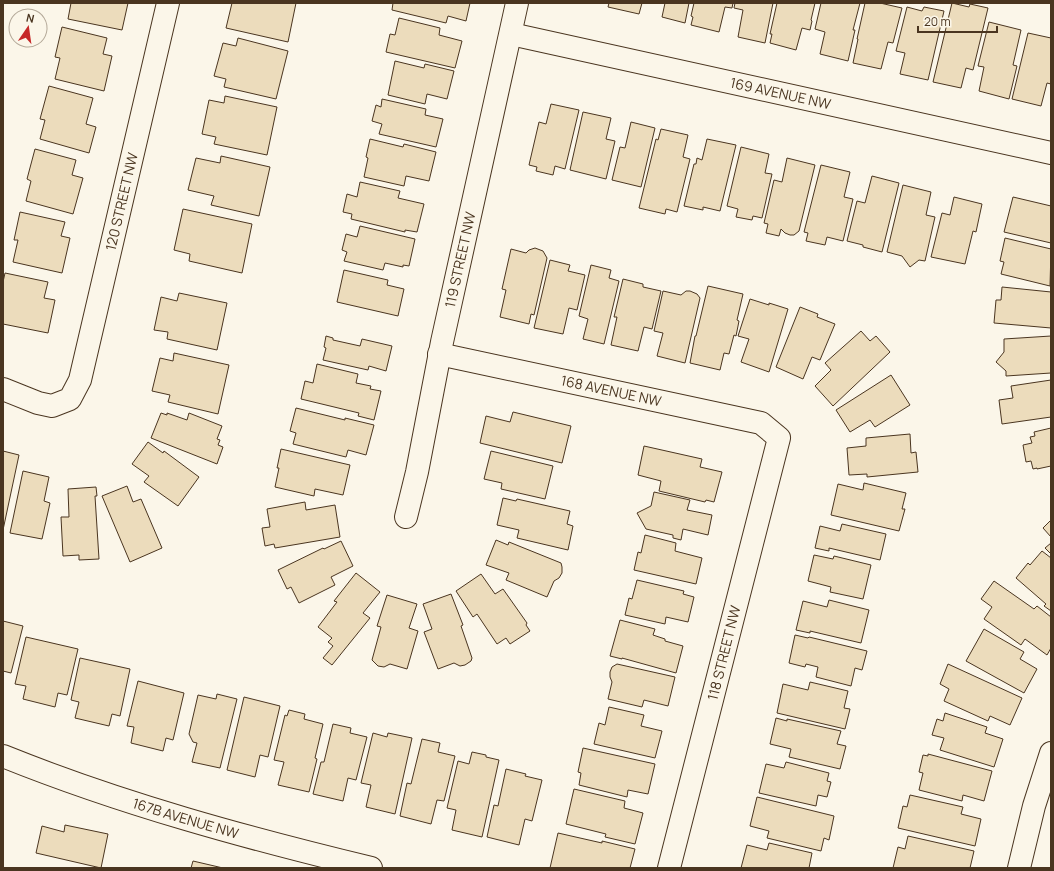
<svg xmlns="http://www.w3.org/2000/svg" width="1054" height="871" viewBox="0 0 1054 871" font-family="Manrope,sans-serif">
<rect width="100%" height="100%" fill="#fbf6e9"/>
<g fill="#ecdcbc" stroke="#4a3520">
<path d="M71,3H128L122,30L68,19Z"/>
<path d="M232,3H296L288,42L226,28Z"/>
<path d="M393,3H470L466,21L448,16L446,23L392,10Z"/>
<path d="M609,3H642L639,14L608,7Z"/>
<path d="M665,3H689L685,23L662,17Z"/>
<path d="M694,3H733L732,8L725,7L719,32L691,25L693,17L691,16Z"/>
<path d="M735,3H773L765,43L738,37L743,10L734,8Z"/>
<path d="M777,3H815L811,20L812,21L810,30L802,28L796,50L770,43L772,34H770Z"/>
<path d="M821,3H860L853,30H855L848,61L820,54L825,32L815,29Z"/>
<path d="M865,3H880L902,8L893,43L888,42L881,69L853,63L858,39H857Z"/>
<path d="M952,3L969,7L970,4L988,8L973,70L966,68L961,88L933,82Z"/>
<path d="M907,7L922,11L924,7L944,11L928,80L900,74L905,53L896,51Z"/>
<path d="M399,18L440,28L439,35L462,41L455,68L386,52L390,34L395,35Z"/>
<path d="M989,22L1021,30L1013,65L1017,66L1009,99L979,91L984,67L978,66Z"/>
<path d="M62,27L107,38L103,54L112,56L104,91L55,79L60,58L55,57Z"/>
<path d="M1028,33L1051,38V84L1047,83L1041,106L1012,99Z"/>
<path d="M238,38L288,51L276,99L224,87L226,79L214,76L223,43L236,46Z"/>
<path d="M395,61L424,68L425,64L454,71L447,99L427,94L425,104L388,95Z"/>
<path d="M49,86L93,98L86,124L96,127L89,153L40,139L45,120L40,119Z"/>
<path d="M225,96L277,107L267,155L214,144L216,137L202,134L209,100L224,103Z"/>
<path d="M382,99L426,109L425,115L443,119L436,147L379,134L382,124L372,121L376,105L381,107Z"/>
<path d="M551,104L579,110L565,169L555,166L553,175L536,171L537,167L529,165L539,122L546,124Z"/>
<path d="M583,112L611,118L606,139L615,141L606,179L570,170Z"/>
<path d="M631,122L655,128L641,187L612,180L620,147L625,148Z"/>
<path d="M661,129L688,135L683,157L690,159L677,212L666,209L665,214L639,208L656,139L658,140Z"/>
<path d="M370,139L403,147L404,144L436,152L429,181L406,176L404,186L364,177L368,158L366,157Z"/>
<path d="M707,139L736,145L720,211L703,207V210L684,206L694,164H696L697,158L702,160Z"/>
<path d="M741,147L769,154L765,173L772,174L762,218L753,216L752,220L736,217L738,209L727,206Z"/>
<path d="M35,149L76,160L72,175L83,178L73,214L26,201L31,181L27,179Z"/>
<path d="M221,156L270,167L259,216L211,205L214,196L188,190L196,158L220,163Z"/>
<path d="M787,158L815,165L799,231L794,235H790L785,233L781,229L779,236L766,233L768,224L764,223L774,180L782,182Z"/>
<path d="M821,165L850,172L844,197L853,199L843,241L827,237L825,245L806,241L808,233L804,232Z"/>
<path d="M872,176L899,183L882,252L863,247V245L847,241L857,201L865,203Z"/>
<path d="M360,182L400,191L398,198L424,204L417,232L405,230V232L351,219L352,214L343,212L347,194L357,197Z"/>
<path d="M903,185L931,192L926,215L935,217L925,261L919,260L910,267L902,256L887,252Z"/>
<path d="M954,197L982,204L976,232L973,231L965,264L931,257L942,213L950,215Z"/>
<path d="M1013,197L1051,206V243L1004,232Z"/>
<path d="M183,209L252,224L242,273L189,261L190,254L174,250Z"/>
<path d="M20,212L65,222L61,236L70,238L62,273L13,262L18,240H14Z"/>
<path d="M360,226L415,239L409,266L403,265V267L385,263L383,270L344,261L347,252L342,250L346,234L357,237Z"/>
<path d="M1005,238L1051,249L1050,286L1001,274L1004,262L1000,261Z"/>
<path d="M535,248L543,251L547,258L534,315L531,314L529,324L500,317L506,290L502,289L511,249L526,253L529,250Z"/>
<path d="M550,260L570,265L568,271L585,275L577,310L569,308L563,334L534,328Z"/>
<path d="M591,265L611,270L609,278L619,281L604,344L583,339L588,319L579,316Z"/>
<path d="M344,270L388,280L387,285L404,289L398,316L337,302Z"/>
<path d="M5,273L48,282L44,298L55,300L48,333L3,324V282Z"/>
<path d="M623,279L643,284V287L661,291L652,329L644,327L638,351L611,345L617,317H614Z"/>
<path d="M708,286L743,294L737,320L739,321L736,336L734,335L729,354L724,353L720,370L690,363L695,336H696Z"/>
<path d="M1002,287L1051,292V328L994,323L996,300H1001Z"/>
<path d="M663,291L681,295L686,291H690L697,294L700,298L685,363L657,356L663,333L654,331Z"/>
<path d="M179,293L227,303L217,350L167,339L168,332L154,330L161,297L177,301Z"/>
<path d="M750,299L769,305V303L788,309L769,372L741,362L749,339L738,336Z"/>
<path d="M800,307L818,314L817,317L835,324L820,360L812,357L803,379L776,367Z"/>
<path d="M861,331L870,341L876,336L890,352L833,406L815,386L831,370L825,363Z"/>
<path d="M326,336L333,338V340L360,346L362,339L392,346L386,371L369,366L368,370L323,360L326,348L324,347Z"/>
<path d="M1051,336V373L1006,376V371L996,362L1004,352V339Z"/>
<path d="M174,353L229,365L218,414L168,402L170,395L152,391L160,358L173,361Z"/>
<path d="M317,364L358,374L356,383L371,386L370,389L381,391L374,420L358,416L359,413L301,399L305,381L313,383Z"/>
<path d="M891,375L910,405L875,427L870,420L850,432L836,410Z"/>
<path d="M1051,380V417L1002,424L999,400L1013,398L1011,386Z"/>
<path d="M296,408L345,420V418L374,425L366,455L348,450L346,457L293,444L296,433L290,431Z"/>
<path d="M513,412L571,426L562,463L480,443L486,416L510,422Z"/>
<path d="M161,413L167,415V413L187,420L189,413L222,426L217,439L220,440L218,445L223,447L217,464L151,438Z"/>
<path d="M1051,428V466L1037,469V468L1033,469L1031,461L1026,462L1023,445L1032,443L1030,437L1035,436L1034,432Z"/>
<path d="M910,434L911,453L916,452L918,472L867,477V474L849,475L847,448L866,446V438Z"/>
<path d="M148,442L163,453L164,451L199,477L178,506L144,482L149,476L132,464Z"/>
<path d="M644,446L702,459L700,467L722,472L714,502L706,500L705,502L659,491L661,481L638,475Z"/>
<path d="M281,449L350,465L343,495L315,489L314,496L275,487L279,468H277Z"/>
<path d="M3,451L19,455L3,530Z"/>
<path d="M491,451L553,466L545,499L501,489L502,483L484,479Z"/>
<path d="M23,471L49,477L44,501L50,503L42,539L10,533Z"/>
<path d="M864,483L906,493L902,509H905L899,531L831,515L838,484L863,490Z"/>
<path d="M127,486L133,502L141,499L162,548L130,562L102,496Z"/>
<path d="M96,487L97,496H95L99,559L79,560V555L63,556L61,517H69L68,489Z"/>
<path d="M654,492L690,500L687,510L712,515L708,535L683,529L681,540L673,538V535L646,529L637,513L651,506Z"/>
<path d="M503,498L516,501L517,499L570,511L567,524L573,526L568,550L517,538L519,530L497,525Z"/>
<path d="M305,502L306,510L335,505L340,537L275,548L274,544L265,546L262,528L270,527L267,509Z"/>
<path d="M1051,520V537L1043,528Z"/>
<path d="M842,524L886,534L880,560L829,548V551L815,548L820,526L840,531Z"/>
<path d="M645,535L676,543L675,551L702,558L696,584L634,570L638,552L641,553Z"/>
<path d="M496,540L508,545L509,542L561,563L562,567V573L559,578L554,581L547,597L506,580L509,573L486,565Z"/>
<path d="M341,541L353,566L331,577L335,585L299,603L291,587L287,589L278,570L323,548L324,549Z"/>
<path d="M1051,543V554L1045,548Z"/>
<path d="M1042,551L1051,558V611L1044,606L1046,604L1016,578L1028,563L1030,565Z"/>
<path d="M814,555L833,559L834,556L871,565L863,599L830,592L831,587L808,581Z"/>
<path d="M356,573L380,592L363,613L370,618L332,665L323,658L333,646L328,642L332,638L318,627L337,602L334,601Z"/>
<path d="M481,574L495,594L503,589L527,623L526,625L530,631L510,644L506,638L497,644L477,614L473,617L456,591Z"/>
<path d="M637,580L684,591L683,594L694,597L688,622L666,617L665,624L625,615L629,598L632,599Z"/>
<path d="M994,581L1034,609L1037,606L1051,617V648L1047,655L1025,639L1021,645L984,619L992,607L981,599Z"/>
<path d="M451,594L463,625L461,626L472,658L471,661L465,665L460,666L454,663L438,669L424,632L432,629L423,604Z"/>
<path d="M387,595L417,604L409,628L418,631L407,669L390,664L384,667L378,666L372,660L381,627L377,626Z"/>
<path d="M829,600L869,610L861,643L810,631V633L796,630L803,601L827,607Z"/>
<path d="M620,620L655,629L653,635L665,639V641L683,646L676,673L622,658V659L610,656Z"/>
<path d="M3,621L23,626L11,673L3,671Z"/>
<path d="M984,629L1024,652L1020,659L1037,669L1024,693L966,661Z"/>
<path d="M795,635L808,638L809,637L867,651L862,670L855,668L851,686L816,677L818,667L806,664L805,667L789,663Z"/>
<path d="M26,637L78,649L67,695L58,693L55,707L23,699L26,686L15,684Z"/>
<path d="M80,658L130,669L120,716L112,714L109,726L75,718L79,702L71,700Z"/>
<path d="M617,664L675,677L668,706L644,700L642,707L608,699L612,682L610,677V672L612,667Z"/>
<path d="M948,664L1022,698L1010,725L990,716L988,721L944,701L949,689L940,684Z"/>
<path d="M138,681L184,693L173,740L166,738L163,751L131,743L134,727L127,726Z"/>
<path d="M810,682L848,691L844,708L850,709L845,729L777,713L783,684L808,690Z"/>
<path d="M217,694L237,699L220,768L192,762L197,743L193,742L189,734L198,695L216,699Z"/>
<path d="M244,697L280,706L268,757L260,755L255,777L227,770Z"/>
<path d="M609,707L644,715L641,726L662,731L655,758L594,744L599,723L605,725Z"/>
<path d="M289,710L305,714L304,719L323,724L315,758L317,759L309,792L278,785L284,762L274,760L285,715L287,716Z"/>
<path d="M945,713L987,727L985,733L1003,739L994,767L940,750L944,738L932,735L937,719L943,721Z"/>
<path d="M776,718L787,721V719L841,731L837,744L846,746L840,769L789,757L791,749L770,744Z"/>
<path d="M333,724L351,728L350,733L367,737L356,780L348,778L343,801L313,794L321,762H324Z"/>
<path d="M373,733L387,737L388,733L412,738L395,814L366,807L371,785L361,783Z"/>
<path d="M422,739L440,743L438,752L455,756L444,801L437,800L431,824L400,816L407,783L411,784Z"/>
<path d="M583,748L655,764L648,794L628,790L627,797L579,785L581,773L578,772Z"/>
<path d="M472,752L486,755V757L499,760L482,837L452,830L456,810L447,808L458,761L469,764Z"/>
<path d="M928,754L992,771L984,801L963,795L962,801L919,790L923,773L919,772L923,755L928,756Z"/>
<path d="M786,762L829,773L827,781L831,782L827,797L818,795L816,806L759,793L766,764L784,768Z"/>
<path d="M506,769L526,774L525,776L542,780L532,821L525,819L519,845L487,837L494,805L498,806Z"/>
<path d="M574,789L625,801L624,808L643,813L635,844L605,837L606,834L566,824Z"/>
<path d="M910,795L963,807L961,814L981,819L975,846L898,828L903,806L907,807Z"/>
<path d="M757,797L834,816L829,840L824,838L821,851L767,838L769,831L750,826Z"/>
<path d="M65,825L108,834L101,868L36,853L42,826L64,832Z"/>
<path d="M558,833L602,843V841L635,849L630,868H550Z"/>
<path d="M908,836L974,851L970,868H893L898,847L905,849Z"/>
<path d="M769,843L812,853L809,868H741L747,845L767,850Z"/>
<path d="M193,861L223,868H191Z"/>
</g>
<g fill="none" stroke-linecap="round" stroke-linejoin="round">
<g stroke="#4a3520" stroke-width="24">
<g id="minor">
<path id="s1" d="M511,34L1051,153"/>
<path id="s2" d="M439,354L761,423L779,438L669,868"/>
<path id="s3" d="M3,389L38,403L52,406L70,399L80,380L168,3"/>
<path id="s4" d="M406,517L417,472L442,342L517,3"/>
<path id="s5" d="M3,756C122,804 247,838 371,868"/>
<path d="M1019,868L1034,806L1051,753"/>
</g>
</g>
<use href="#minor" stroke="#fbf6e9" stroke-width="22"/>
</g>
<g text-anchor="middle" stroke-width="3" stroke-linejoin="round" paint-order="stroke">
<g font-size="14" fill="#4a3520" stroke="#fbf6e9">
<text dy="5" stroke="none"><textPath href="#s1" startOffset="276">169 AVENUE NW</textPath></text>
<text dy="5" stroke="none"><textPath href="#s3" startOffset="276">120 STREET NW</textPath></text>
<text dy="5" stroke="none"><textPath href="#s4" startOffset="263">119 STREET NW</textPath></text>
<text dy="5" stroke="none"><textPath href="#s2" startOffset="176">168 AVENUE NW</textPath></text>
<text transform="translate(724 653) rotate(-76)" y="5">118 STREET NW</text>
<text dy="5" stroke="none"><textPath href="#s5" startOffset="193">167B AVENUE NW</textPath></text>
</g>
</g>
<rect width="1054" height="871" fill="none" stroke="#4a3520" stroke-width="8"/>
<g transform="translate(28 28) rotate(13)"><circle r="19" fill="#fbf6e9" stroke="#b4a999"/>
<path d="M0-3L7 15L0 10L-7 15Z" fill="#c62828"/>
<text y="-6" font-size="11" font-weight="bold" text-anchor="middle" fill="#4a3520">N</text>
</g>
<path d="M918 26v6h79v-6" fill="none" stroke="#4a3520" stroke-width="2"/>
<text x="924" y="26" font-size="12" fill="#4a3520" stroke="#fbf6e9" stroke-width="3" paint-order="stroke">20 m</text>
</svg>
